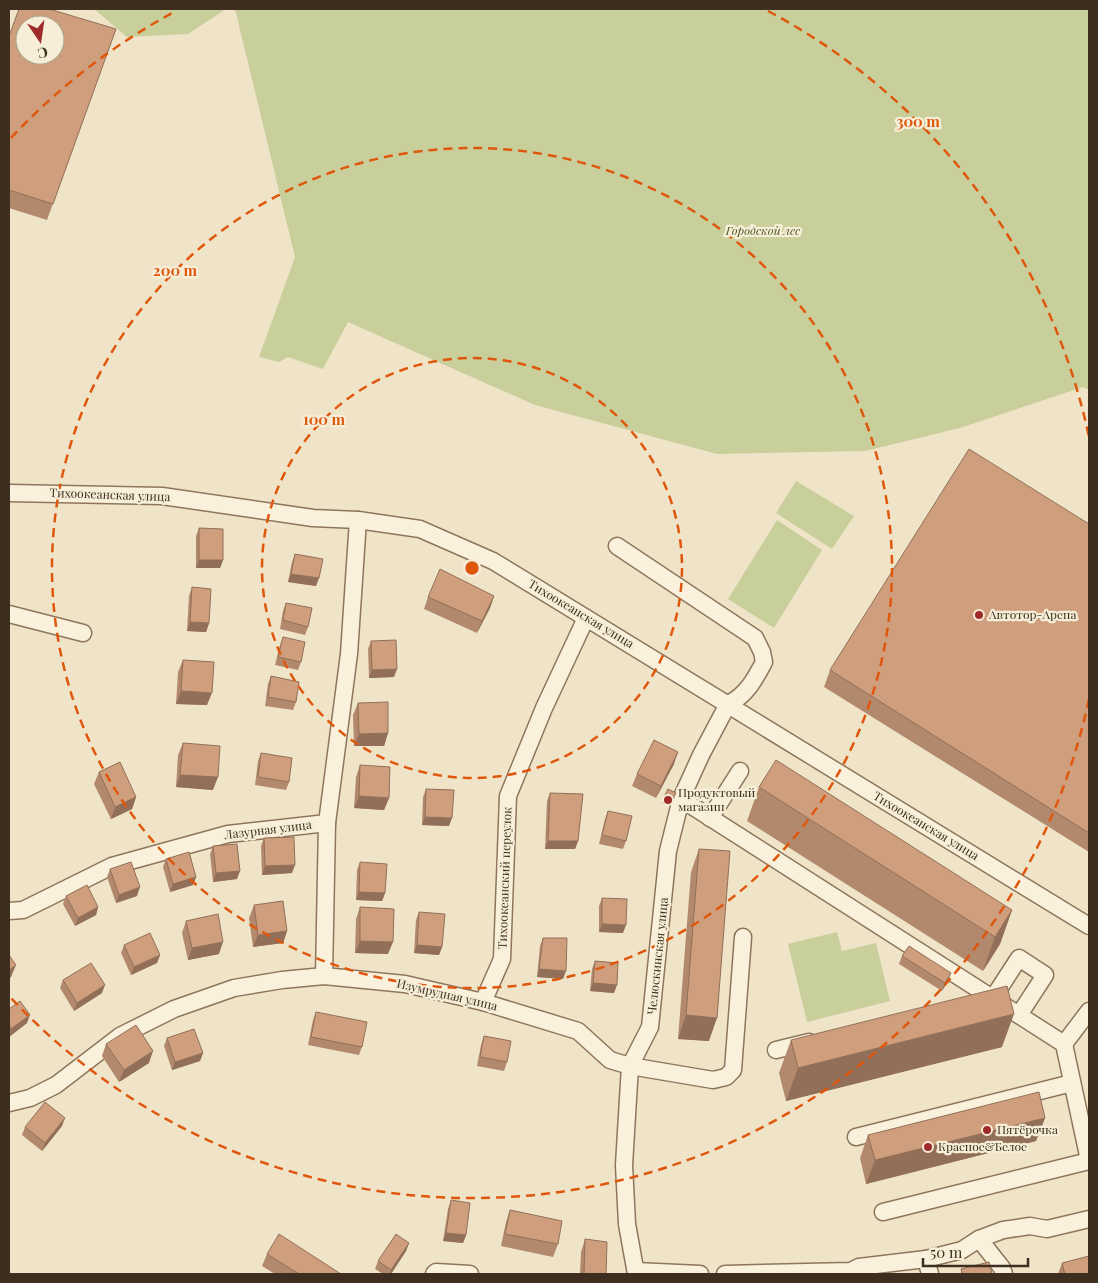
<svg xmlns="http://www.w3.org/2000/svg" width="1098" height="1283" viewBox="0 0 1098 1283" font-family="'Playfair Display',serif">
<rect width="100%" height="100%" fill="#f0e4c8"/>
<g fill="#c9cf9b">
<path d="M94,9H222L223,11L188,34L127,37Z"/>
<path d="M235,9H1089V390L1083,387L960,428L865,451L717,454L535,405L348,322L323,369L288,357L279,362L259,357L295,257Z"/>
<path d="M796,481L854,516L832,549L776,513Z"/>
<path d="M777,520L822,550L774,628L728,599Z"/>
<path d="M837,932L842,951L876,943L890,1001L807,1022L788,944Z"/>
</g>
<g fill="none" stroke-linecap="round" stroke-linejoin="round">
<g stroke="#8d765c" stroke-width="19">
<g id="minor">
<path d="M9,493L162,496L313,518L358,520L420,529L493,561L1089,926"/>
<path d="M617,546L755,638L762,652L764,662C755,679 746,696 728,704"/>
<path d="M9,614L83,633"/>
<path d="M681,799L1064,1044L1089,1160"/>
<path d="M710,818L740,771"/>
<path d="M9,911L23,910L112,866L228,834L327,823L349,654L358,520"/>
<path d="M324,976L327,823"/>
<path d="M993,998L1019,958L1045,975L1019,1015"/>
<path d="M483,1002L502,959L508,796L544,708L586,618"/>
<path d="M1064,1044L1089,1011"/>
<path d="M776,1050L809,1042"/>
<path d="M9,1103L30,1098L56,1085L120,1036L174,1009L234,988L282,980L324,976L405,984L483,1002L578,1031L610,1060L630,1066L713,1080L726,1077L733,1070L743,937"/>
<path d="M856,1137L1072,1083"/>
<path d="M883,1212L1089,1161"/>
<path d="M979,1239L1002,1268L1004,1274"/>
<path d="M636,1271L700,1274"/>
<path d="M434,1274L436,1272L470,1274"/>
<path d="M636,1274L627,1224L624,1165L630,1066L650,1027L668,851L681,799L701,755L728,704"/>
<path d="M725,1274L851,1271L859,1267L926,1259"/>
<path d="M930,1274L926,1259L962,1250L979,1239L1003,1230L1030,1226L1047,1229L1089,1219"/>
</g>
</g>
<use href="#minor" stroke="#faf1dc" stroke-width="16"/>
</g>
<g fill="#b2896c">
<path d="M116,29L47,220L9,208V36Z"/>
<path d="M1089,524V852L824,687L830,670Z"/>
<path d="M199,528L223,560L220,568H196V536Z"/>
<path d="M295,554L319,578L316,586L288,582L292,562Z"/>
<path d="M192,587L209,623L206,632L187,631L189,596Z"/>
<path d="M494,596L490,608L477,633L424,609L428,597Z"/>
<path d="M286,603L308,627L305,635L280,629L283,611Z"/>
<path d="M283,637L301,662L298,670L275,665L280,645Z"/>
<path d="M371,641L394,677L369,678L368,649Z"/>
<path d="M183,660L207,705L176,704L178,672Z"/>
<path d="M271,676L296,702L293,710L265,706L268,684Z"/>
<path d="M358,703L388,733L384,746H354L353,715Z"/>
<path d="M183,743L213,790L176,787L178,755Z"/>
<path d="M261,753L289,782L286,790L255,785L258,761Z"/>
<path d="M674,764L656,798L632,786L637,774Z"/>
<path d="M360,765L389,798L384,810L354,808L356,777Z"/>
<path d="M99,772L136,797L132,809L111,819L94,784Z"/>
<path d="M759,787L1012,910L1000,944L983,971L747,821Z"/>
<path d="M426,789L449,826L422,825L423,797Z"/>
<path d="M550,793L578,841L575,849H545L547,801Z"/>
<path d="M675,797L670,806L662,803L663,799Z"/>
<path d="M608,811L626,841L623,849L599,844L605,819Z"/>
<path d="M264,838L292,873L262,875L261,846Z"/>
<path d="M213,846L237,879L213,882L210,854Z"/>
<path d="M699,849L709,1041L678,1039L691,872Z"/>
<path d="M166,859L196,877L193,885L170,892L163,867Z"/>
<path d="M360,862L385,893L382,901L356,900L357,870Z"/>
<path d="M110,869L137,896L116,903L107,877Z"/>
<path d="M66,896L98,907L96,915L75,926L63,904Z"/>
<path d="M602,898L623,933L599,932V906Z"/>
<path d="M254,905L287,931L283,943L253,947L249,918Z"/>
<path d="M360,907L388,954L355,953L356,919Z"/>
<path d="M419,912L442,947L439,955L414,953L416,920Z"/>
<path d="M186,921L219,954L188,960L182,933Z"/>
<path d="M543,938L563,979L537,977L540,946Z"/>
<path d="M124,945L160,955L157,963L131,975L121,953Z"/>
<path d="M902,956L948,981L942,991L899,964Z"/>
<path d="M595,961L614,993L590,991L592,969Z"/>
<path d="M63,980L102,993L74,1011L60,988Z"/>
<path d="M9,1009L27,1023L9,1037Z"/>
<path d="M316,1012L362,1047L359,1055L308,1045L313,1020Z"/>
<path d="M484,1036L507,1062L504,1071L477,1066L481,1045Z"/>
<path d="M167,1038L203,1053L200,1061L172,1070L164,1046Z"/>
<path d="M791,1040L1002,1047L786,1101L779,1073Z"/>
<path d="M106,1044L149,1063L119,1082L102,1056Z"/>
<path d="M1045,1118L1036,1141L866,1184L860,1158L868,1135Z"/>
<path d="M62,1126L42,1151L22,1135L25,1127Z"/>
<path d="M451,1200L466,1235L463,1243L443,1241L448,1209Z"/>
<path d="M510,1210L558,1244L553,1257L501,1246L506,1222Z"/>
<path d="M585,1239L606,1274H580L581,1252Z"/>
<path d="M409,1243L406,1251L391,1274H383L375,1269L378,1261Z"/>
<path d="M267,1254L341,1274H275L262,1266Z"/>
<path d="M1062,1263L1089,1274H1058Z"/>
</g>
<g fill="#916f58">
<path d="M199,560H223L220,568H196Z"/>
<path d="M291,574L319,578L316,586L288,582Z"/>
<path d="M494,596L490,608L477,633L482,621Z"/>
<path d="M190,622L209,623L206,632L187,631Z"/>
<path d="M397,669L394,677L369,678L372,670Z"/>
<path d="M181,691L212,693L207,705L176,704Z"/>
<path d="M388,733L384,746H354L359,734Z"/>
<path d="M678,752L674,764L656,798L661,786Z"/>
<path d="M180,775L218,777L213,790L176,787Z"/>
<path d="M359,796L389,798L384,810L354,808Z"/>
<path d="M136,797L132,809L111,819L115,807Z"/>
<path d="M425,817L452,818L449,826L422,825Z"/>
<path d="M548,841H578L575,849H545Z"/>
<path d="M295,865L292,873L262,875L265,866Z"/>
<path d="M240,871L237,879L213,882L216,873Z"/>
<path d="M196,877L193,885L170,892L173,884Z"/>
<path d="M140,887L137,896L116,903L119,895Z"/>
<path d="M359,892L385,893L382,901L356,900Z"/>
<path d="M98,907L96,915L75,926L78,918Z"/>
<path d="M1012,910L1000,944L983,971L995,937Z"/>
<path d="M602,924L626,925L623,933L599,932Z"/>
<path d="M287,931L283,943L253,947L258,935Z"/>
<path d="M360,941L393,942L388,954L355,953Z"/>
<path d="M223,942L219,954L188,960L192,948Z"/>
<path d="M417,945L442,947L439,955L414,953Z"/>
<path d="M160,955L157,963L131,975L134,967Z"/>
<path d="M16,965L11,977L9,979V970Z"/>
<path d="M539,969L566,971L563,979L537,977Z"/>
<path d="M951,973L948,981L942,991L945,983Z"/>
<path d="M593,983L617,985L614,993L590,991Z"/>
<path d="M105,985L102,993L74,1011L77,1003Z"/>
<path d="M1014,1014L1002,1047L786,1101L798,1068Z"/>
<path d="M30,1015L27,1023L9,1037L11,1029Z"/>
<path d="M686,1015L717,1018L709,1041L678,1039Z"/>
<path d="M153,1051L149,1063L119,1082L124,1070Z"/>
<path d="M203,1053L200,1061L172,1070L175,1062Z"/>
<path d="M65,1118L62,1126L42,1151L45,1143Z"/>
<path d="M1045,1118L1036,1141L866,1184L875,1160Z"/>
<path d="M446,1233L466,1235L463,1243L443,1241Z"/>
<path d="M409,1243L406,1251L391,1274H390L391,1270Z"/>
</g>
<g fill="#cf9f7d" stroke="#916f58" fill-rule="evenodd">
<path d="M19,9H49L116,29L53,204L9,190V36ZM25,25H55V55H25Z"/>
<path d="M969,449L1089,524V833L830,670Z"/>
<path d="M199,528L223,529V560H199Z"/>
<path d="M295,554L323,559L319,578L291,574Z"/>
<path d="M440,569L494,596L482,621L428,597Z"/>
<path d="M192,587L211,589L209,623L190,622Z"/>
<path d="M286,603L312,608L308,627L283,620Z"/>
<path d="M283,637L305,642L301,662L278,657Z"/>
<path d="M396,640L397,669L372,670L371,641Z"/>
<path d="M183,660L214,662L212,693L181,691Z"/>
<path d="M271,676L299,682L296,702L268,697Z"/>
<path d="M388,702V733L359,734L358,703Z"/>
<path d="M654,740L678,752L661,786L637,774Z"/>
<path d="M183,743L220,746L218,777L180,775Z"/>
<path d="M261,753L292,758L289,782L258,777Z"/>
<path d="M776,760L1012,910L995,937L759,787Z"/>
<path d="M120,762L136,797L115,807L99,772Z"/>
<path d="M360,765L390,767L389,798L359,796Z"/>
<path d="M426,789L454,790L452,818L425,817Z"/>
<path d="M668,789L676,793L671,802L663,799Z"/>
<path d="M550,793L583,794L578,841H548Z"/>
<path d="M608,811L632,816L626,841L602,835Z"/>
<path d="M294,837L295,865L265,866L264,838Z"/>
<path d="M237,844L240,871L216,873L213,846Z"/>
<path d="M699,849L730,851L717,1018L686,1015Z"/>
<path d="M189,852L196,877L173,884L166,859Z"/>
<path d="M131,862L140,887L119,895L110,869Z"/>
<path d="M360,862L387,864L385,893L359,892Z"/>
<path d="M87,885L98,907L78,918L66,896Z"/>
<path d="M602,898L627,899L626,925L602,924Z"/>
<path d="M283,901L287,931L258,935L254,905Z"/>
<path d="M360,907L394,909L393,942L360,941Z"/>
<path d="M419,912L445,914L442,947L417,945Z"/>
<path d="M218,914L223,942L192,948L186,921Z"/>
<path d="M150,933L160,955L134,967L124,945Z"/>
<path d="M543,938H567L566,971L539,969Z"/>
<path d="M909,946L951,973L945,983L902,956Z"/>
<path d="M9,955L16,965L9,970Z"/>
<path d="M595,961L618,963L617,985L593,983Z"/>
<path d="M91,963L105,985L77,1003L63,980Z"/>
<path d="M1007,986L1014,1014L798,1068L791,1040Z"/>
<path d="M20,1001L30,1015L11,1029L9,1025V1009Z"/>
<path d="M316,1012L367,1022L362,1047L311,1037Z"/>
<path d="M136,1025L153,1051L124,1070L106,1044Z"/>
<path d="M194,1029L203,1053L175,1062L167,1038Z"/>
<path d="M484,1036L511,1041L507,1062L480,1057Z"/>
<path d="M1039,1092L1045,1118L875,1160L868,1135Z"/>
<path d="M45,1102L65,1118L45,1143L25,1127Z"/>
<path d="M451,1200L470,1203L466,1235L446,1233Z"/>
<path d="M510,1210L562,1221L558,1244L505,1234Z"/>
<path d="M279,1234L341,1274H299L267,1254Z"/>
<path d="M396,1234L409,1243L391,1270L378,1261Z"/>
<path d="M585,1239L607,1242L606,1274H584Z"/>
<path d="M1089,1256V1274H1065L1062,1263Z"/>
<path d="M989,1262L992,1274H962L961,1269Z"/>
</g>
<g fill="none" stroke="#df570d" stroke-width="2.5" stroke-dasharray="9 6">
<circle cx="472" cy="568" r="210"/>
<circle cx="472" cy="568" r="420"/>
<path d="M1089 699A631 631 0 0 1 11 998M11 138A631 631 0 0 1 176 11M768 11A631 631 0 0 1 1089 437"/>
</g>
<g fill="#9e2a2b" stroke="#f7eed8" stroke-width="2">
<circle cx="979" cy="615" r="5"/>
<circle cx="668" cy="800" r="5"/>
<circle cx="987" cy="1130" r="5"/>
<circle cx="928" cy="1147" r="5"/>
</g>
<g text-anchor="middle" stroke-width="4.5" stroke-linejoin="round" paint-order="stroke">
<g font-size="12" font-style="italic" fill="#4d5a26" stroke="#f7eed8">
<text x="763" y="235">Городской лес</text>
</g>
<g font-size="12" fill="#3d2e20" stroke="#f7eed8">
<text transform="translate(110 495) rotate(2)" y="4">Тихоокеанская улица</text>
<text transform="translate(581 614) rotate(31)" y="4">Тихоокеанская улица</text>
<text transform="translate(926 826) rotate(31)" y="4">Тихоокеанская улица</text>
<text transform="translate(268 830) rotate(-7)" y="4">Лазурная улица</text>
<text transform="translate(505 878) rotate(-88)" y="4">Тихоокеанский переулок</text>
<text transform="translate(658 956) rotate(-84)" y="4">Челюскинская улица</text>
<text transform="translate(447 995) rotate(13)" y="4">Изумрудная улица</text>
</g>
<g font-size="12" fill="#3d2e20" stroke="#f7eed8" text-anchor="start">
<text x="989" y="619">Автотор-Арена</text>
<text x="678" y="797">Продуктовый<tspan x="678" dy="14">магазин</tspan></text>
<text x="997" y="1134">Пятёрочка</text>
<text x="938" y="1151">Красное&amp;Белое</text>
</g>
</g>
<circle cx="472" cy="568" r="8" fill="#df570d" stroke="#f7eed8" stroke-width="2.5"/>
<g font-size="15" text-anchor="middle" font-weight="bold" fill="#df570d" stroke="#f7eed8" stroke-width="4.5" stroke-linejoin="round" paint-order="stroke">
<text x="918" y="127">300 m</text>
<text x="175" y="276">200 m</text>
<text x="324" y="425">100 m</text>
</g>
<rect width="1098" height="1283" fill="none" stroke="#3d2e20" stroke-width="20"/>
<g transform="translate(40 40) rotate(167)"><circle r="24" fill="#f7eed8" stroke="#ada18e"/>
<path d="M0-4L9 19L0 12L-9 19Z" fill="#9e2a2b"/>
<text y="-8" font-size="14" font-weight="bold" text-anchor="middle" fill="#3d2e20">С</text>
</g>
<path d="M923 1258v8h105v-8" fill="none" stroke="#3d2e20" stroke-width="2.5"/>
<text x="930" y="1258" font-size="15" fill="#3d2e20" stroke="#f7eed8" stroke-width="4" paint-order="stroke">50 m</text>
</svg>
